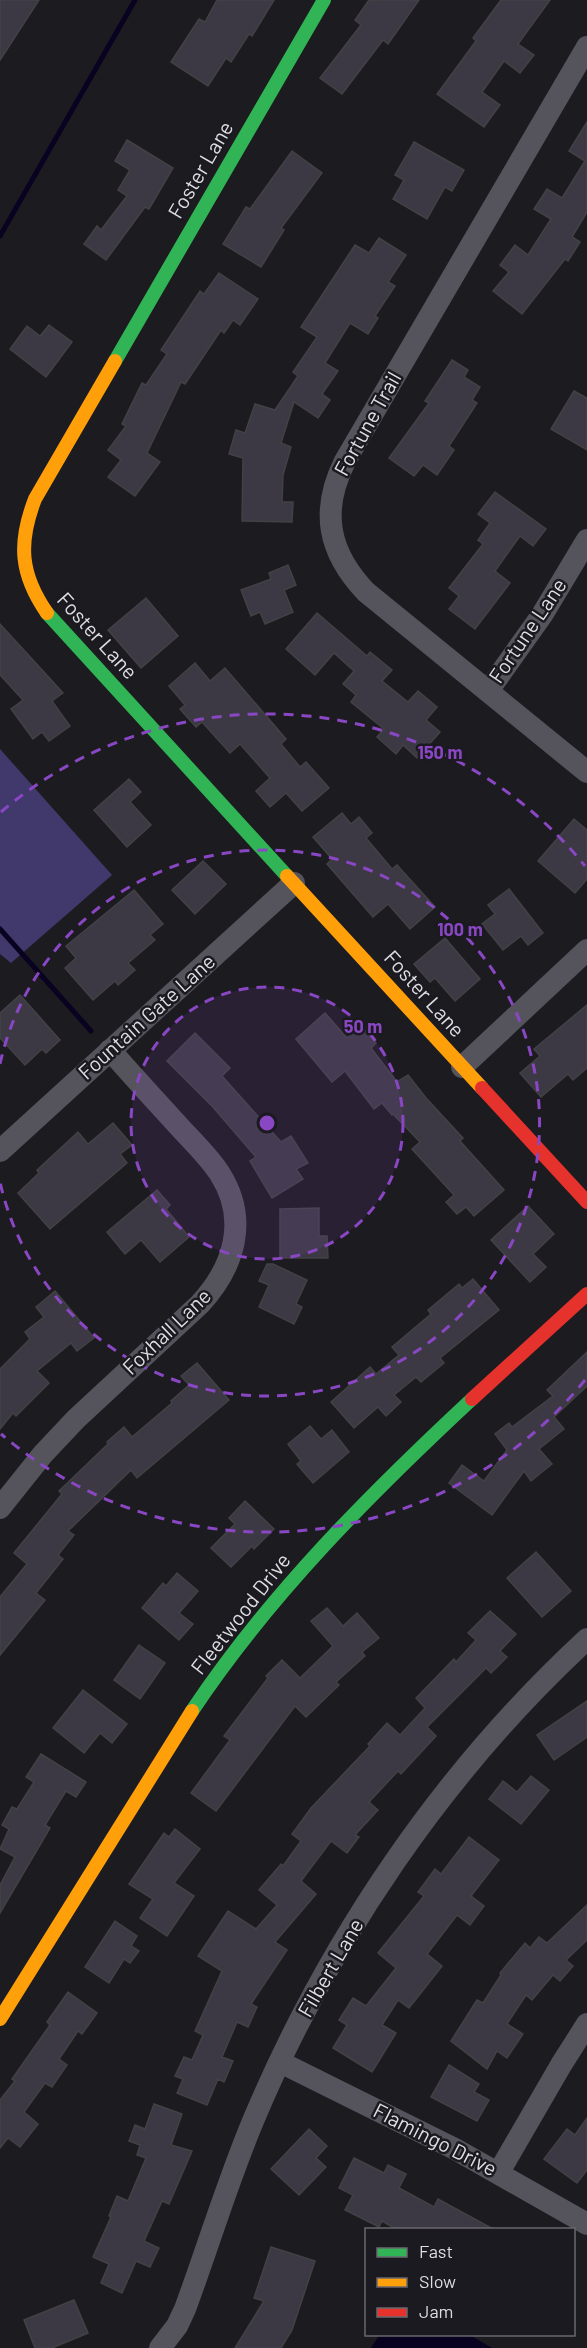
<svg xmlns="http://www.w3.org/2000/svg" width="587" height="2348" viewBox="0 0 587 2348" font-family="Barlow,sans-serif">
<rect width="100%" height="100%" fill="#1c1b20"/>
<path fill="#41396b" d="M0,749L112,875L11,963L0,954Z"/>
<path fill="#0a0221" d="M379,2335H470L492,2348H371Z"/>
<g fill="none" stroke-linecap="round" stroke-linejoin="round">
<g stroke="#0a0221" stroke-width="5">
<path d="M0,236L135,0"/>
<path d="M0,929L91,1031"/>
</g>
</g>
<g fill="#3c3944" stroke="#424245" stroke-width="1.5">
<path d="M0,0H39L0,60Z"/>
<path d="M217,0H274L252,36L249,34L231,62L226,58L208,86L171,62L199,19L205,22Z"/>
<path d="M369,0H419L388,44L383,40L342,94L320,78L361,25L355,20Z"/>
<path d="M501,0H550L518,44L534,55L520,73L504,61L482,92L500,105L484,127L437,94L476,41L473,38Z"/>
<path d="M587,122V212L572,237L580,242L568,261L565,259L522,314L493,291L509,272L500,265L515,245L528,255L551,219L534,209L547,189L562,198L585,161L569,151Z"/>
<path d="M127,140L173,168L149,209L145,207L106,260L84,244L97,226L101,230L127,196L118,190L130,170L115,161Z"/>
<path d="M414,142L464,170L452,191L445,187L427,219L393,199L404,180L395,175Z"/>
<path d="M292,151L322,173L281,228L284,230L261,267L223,244L246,207L250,209Z"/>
<path d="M379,238L406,255L388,282L395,286L375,316L378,318L368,334L350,323L325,363L338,371L322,394L330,400L318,418L294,402L281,443L291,447L283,475L282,502H293L292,522L242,521L243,458L229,454L236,430L245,433L255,404L275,410L298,376L293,372L317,337L301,327L355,245L369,253Z"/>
<path d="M219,273L258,299L240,325L233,320L224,333L221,330L185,384L181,382L147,453L160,462L135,496L108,477L121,460L108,450L126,426L122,424L142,383L146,385L167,354L161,350L200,291L204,294Z"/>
<path d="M49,325L72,342L46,377L10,349L27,326L40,336Z"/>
<path d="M452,360L468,370L464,377L480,387L472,400L477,403L449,446L454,450L437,475L423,465L414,476L389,458L429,403L425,401Z"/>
<path d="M574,391L587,398V450L551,429Z"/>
<path d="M495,492L546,529L533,546L520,536L495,571L510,583L475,629L449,609L459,596L449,588L483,544L478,540L490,523L478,514Z"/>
<path d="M288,565L296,585L284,590L293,612L265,624L260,612L251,616L241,590L271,579L269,573Z"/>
<path d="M146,598L178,636L141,668L108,630Z"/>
<path d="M317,613L367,656L370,652L392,670L382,681L408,702L418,691L437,707L426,720L440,732L417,758L403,745L396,754L377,737L384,729L351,702L356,695L343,684L354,671L334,653L315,675L286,649Z"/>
<path d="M0,624L63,693L52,701L70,726L49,741L42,732L33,739L11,709L23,700L0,675Z"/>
<path d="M195,663L210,681L225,668L286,739L281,744L300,767L306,762L329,788L302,811L286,793L270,807L256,791L270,778L240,744L230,753L202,722L196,727L180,709L185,705L169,686Z"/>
<path d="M129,779L141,792L130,802L151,825L127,847L94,810Z"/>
<path d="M342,813L351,824L359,817L372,833L366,838L392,869L397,865L435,907L410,929L388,904L373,917L327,864L332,859L313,837Z"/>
<path d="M574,819L587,830V879L575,893L538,861Z"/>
<path d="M203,861L226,884L195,914L172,890Z"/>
<path d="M509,889L543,933L528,945L521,936L503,950L482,924L495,914L488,905Z"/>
<path d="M134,890L163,924L150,935L155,940L128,963L135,970L118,985L115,981L93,1000L65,968L76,958L66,946Z"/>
<path d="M445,938L480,979L455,1001L435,978L430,982L414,964Z"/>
<path d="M20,995L60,1040L46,1053L42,1049L25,1065L0,1038V1013Z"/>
<path d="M587,1005V1068L573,1080L568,1074L541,1097L520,1073L540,1056L534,1049Z"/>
<path d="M325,1013L347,1038L361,1026L376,1043L371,1048L397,1082L408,1075L426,1098L463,1138L460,1141L504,1190L474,1216L466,1207L457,1214L446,1202L454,1195L412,1149L420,1142L393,1114L392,1115L382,1103L374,1109L345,1071L332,1082L296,1039Z"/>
<path d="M195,1033L230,1068L222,1076L281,1142L291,1136L308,1163L296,1169L303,1179L272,1198L250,1161L256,1157L212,1106L167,1061Z"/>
<path d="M113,1123L132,1145L120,1154L127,1163L50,1229L18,1193L39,1173L37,1170L78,1132L88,1144Z"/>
<path d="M157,1190L170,1205L166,1209L189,1237L160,1262L141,1240L125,1254L107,1232Z"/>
<path d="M528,1206L554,1234L533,1254L546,1267L530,1282L491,1240Z"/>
<path d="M319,1208V1236H327L328,1258H280V1209Z"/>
<path d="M267,1264H273L307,1280L296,1304L302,1307L294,1324L259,1307L269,1285L259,1281Z"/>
<path d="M473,1279L499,1310L440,1358L444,1363L421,1382L416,1377L394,1395L401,1402L386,1416L378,1407L354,1428L331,1402L370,1367L376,1374L399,1355L392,1347L431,1314L428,1310L459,1284L462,1288Z"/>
<path d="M55,1291L94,1338L77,1351L71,1343L37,1371L49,1383L16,1416L13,1413L0,1429V1369L30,1339L25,1332L44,1317L36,1307Z"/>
<path d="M587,1352V1386L554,1417L564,1429L539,1449L552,1464L531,1481L524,1471L492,1515L449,1483L462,1465L484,1481L507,1450L495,1434L509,1423L512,1427L553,1396L547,1390Z"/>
<path d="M197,1363L229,1400L137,1478L131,1470L68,1531L74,1535L58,1555L63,1559L36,1593L45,1600L0,1655V1597L27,1564L14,1553L62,1494L59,1491L108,1444L107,1442L124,1427L132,1437L172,1403L171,1401L189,1385L181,1376Z"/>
<path d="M310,1426L321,1439L332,1430L349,1452L313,1483L297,1464L301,1461L288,1444Z"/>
<path d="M245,1501L274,1529L254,1549L252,1546L231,1567L211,1548L235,1524L229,1518Z"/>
<path d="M536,1552L571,1591L542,1617L507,1578Z"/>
<path d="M177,1573L198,1591L179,1613L193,1624L179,1640L142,1608L163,1583L166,1586Z"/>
<path d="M327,1608L343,1626L357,1613L379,1638L362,1652L365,1656L336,1682L339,1685L306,1717L295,1706L216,1811L191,1793L230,1740L224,1736L268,1678L266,1676L282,1660L300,1678L333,1646L311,1621Z"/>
<path d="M490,1611L516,1634L500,1651L507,1657L491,1673L486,1668L427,1727L436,1736L401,1774L398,1771L369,1802L378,1810L355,1835L359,1837L347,1853L331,1841L301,1881L316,1894L275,1942L287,1950L251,2004L257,2007L248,2027L237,2022L222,2057L233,2061L224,2082L218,2079L207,2105L177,2093L183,2079L175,2076L184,2057L192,2060L203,2035L195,2031L222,1971L198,1956L228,1911L256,1929L277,1905L259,1890L281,1864L283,1866L301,1841L292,1834L311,1808L370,1746L368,1744L387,1723L400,1735L425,1708L416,1698L454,1659L456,1662L476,1640L468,1633Z"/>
<path d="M139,1645L165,1663L140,1699L114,1680Z"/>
<path d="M83,1690L127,1724L112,1743L100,1733L84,1753L53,1728Z"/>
<path d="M587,1701V1737L554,1760L537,1735Z"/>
<path d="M41,1754L86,1782L76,1797L66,1791L45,1825L50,1828L0,1913V1885L15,1857L0,1849L9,1829L2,1825L12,1807L17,1809L34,1782L26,1777Z"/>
<path d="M531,1776L549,1790L521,1824L489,1799L503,1781L517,1792Z"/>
<path d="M175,1829L200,1849L174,1883L194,1896L167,1936L140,1918L153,1899L129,1884L164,1833L169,1837Z"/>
<path d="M469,1837L499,1860L471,1896L484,1906L470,1925L457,1915L427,1954L442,1966L409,2008L398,2000L382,2025L396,2033L372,2072L333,2048L347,2025L339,2020L353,1998L366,2006L396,1968L378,1953L424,1896L418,1892L435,1869L441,1874Z"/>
<path d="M587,1905V1940L566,1960L573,1966L560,1981L553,1975L532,2000L526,1995L507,2024L523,2034L507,2058L497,2051L487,2069L451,2041L477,2000L483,2003L501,1975L500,1973L525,1943L530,1948L539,1937L547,1943Z"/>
<path d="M115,1921L137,1936L131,1946L139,1951L130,1963L124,1959L109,1983L85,1967Z"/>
<path d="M68,1992L97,2013L82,2034L78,2031L59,2059L67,2065L52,2087L45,2083L24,2112L38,2124L20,2147L8,2138L0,2148V2100L15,2081L12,2079L50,2025L47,2022Z"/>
<path d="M449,2065L479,2084L474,2092L489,2100L477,2121L431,2097Z"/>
<path d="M154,2104L182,2114L171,2145L192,2151L169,2204L162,2201L144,2241L159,2248L150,2267L136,2261L122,2293L101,2283L109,2264L93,2257L111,2217L109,2216L117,2196L128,2201L146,2158L137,2155L140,2145L129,2141L135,2125L145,2129Z"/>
<path d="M587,2118V2170L577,2183L544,2159L567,2129L575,2135Z"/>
<path d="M309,2129L327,2146L316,2158L326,2167L299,2195L271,2169Z"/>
<path d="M354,2158L384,2173L388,2165L406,2174L399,2188L434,2207L438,2199L493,2229H396L382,2221L379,2227L345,2210L353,2195L339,2188Z"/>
<path d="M271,2247L315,2261L292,2330L281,2348H235L264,2301L254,2298Z"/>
<path d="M74,2300L88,2333L52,2348H35L24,2320Z"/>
</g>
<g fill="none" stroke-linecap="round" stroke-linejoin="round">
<g stroke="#55545d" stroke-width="22">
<path d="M587,47L345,461C320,511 328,552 366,592L587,772"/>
<path d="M488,691L542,615L587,540"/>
<path d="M462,1067L587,950"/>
<path d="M0,1151L294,883"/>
<path d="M0,1508L43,1454L76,1419L200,1304C234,1267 249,1220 220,1174C208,1155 190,1139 175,1122C153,1098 131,1074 110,1050"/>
<path d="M280,2062L455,2149L587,2224"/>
<path d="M499,2172L561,2065L587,2024"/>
<path d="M160,2348L177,2326L185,2309C208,2247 227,2183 253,2121C329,1940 443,1772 587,1639"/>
</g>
<g stroke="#30b455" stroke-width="14">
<path d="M115,361L324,0"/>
<path d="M47,613L287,876"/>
<path d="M192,1711C270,1594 370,1494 472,1399"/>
</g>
<g stroke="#ff9f0a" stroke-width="14">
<path d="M47,613C20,574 18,543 35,499L115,361"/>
<path d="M287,876L482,1088"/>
<path d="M0,2019L192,1711"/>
</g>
<g stroke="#e5322d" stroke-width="14">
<path d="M482,1088L587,1202"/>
<path d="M472,1399L587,1294"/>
</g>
</g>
<circle cx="267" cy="1123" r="136" fill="#8a47c4" fill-opacity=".12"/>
<g fill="none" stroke="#8a47c4" stroke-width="3" stroke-dasharray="10 8">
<circle cx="267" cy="1123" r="136"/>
<path d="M0 1064A273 273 0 1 1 0 1182"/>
<path d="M585 1380A409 409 0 0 1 1 1434M1 812A409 409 0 0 1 585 866"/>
</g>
<g text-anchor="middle" stroke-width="5" stroke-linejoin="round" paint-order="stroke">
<g font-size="21" fill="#dedee2" stroke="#1b1a21">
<text transform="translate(201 170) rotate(-60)" y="7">Foster Lane</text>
<text transform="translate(368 424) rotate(-61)" y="7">Fortune Trail</text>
<text transform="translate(528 631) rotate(-56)" y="7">Fortune Lane</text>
<text transform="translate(97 636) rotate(48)" y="7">Foster Lane</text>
<text transform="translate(424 994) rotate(48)" y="7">Foster Lane</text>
<text transform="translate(147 1017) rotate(-42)" y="7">Fountain Gate Lane</text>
<text transform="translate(167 1332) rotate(-44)" y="7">Foxhall Lane</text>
<text transform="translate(241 1614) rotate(-52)" y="7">Fleetwood Drive</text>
<text transform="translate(331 1968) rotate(-60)" y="7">Filbert Lane</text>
<text transform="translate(435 2140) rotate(27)" y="7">Flamingo Drive</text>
</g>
</g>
<circle cx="267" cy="1123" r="9" fill="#8a47c4" stroke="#1b1a21" stroke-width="3"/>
<g font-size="18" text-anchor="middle" font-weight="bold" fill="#8a47c4" stroke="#1b1a21" stroke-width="5" stroke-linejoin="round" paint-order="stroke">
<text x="440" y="759">150 m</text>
<text x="460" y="936">100 m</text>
<text x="363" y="1033">50 m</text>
</g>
<rect x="365" y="2228" width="210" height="108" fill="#1b1a21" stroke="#69686e" stroke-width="1.5"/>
<rect x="377" y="2248" width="30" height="9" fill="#30b455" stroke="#69686e" stroke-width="1.5"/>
<text x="419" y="2258" font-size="18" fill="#dedee2">Fast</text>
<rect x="377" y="2278" width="30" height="9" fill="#ff9f0a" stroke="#69686e" stroke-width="1.5"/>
<text x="419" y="2288" font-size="18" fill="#dedee2">Slow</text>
<rect x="377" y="2308" width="30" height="9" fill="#e5322d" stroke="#69686e" stroke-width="1.5"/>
<text x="419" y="2318" font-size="18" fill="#dedee2">Jam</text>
</svg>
